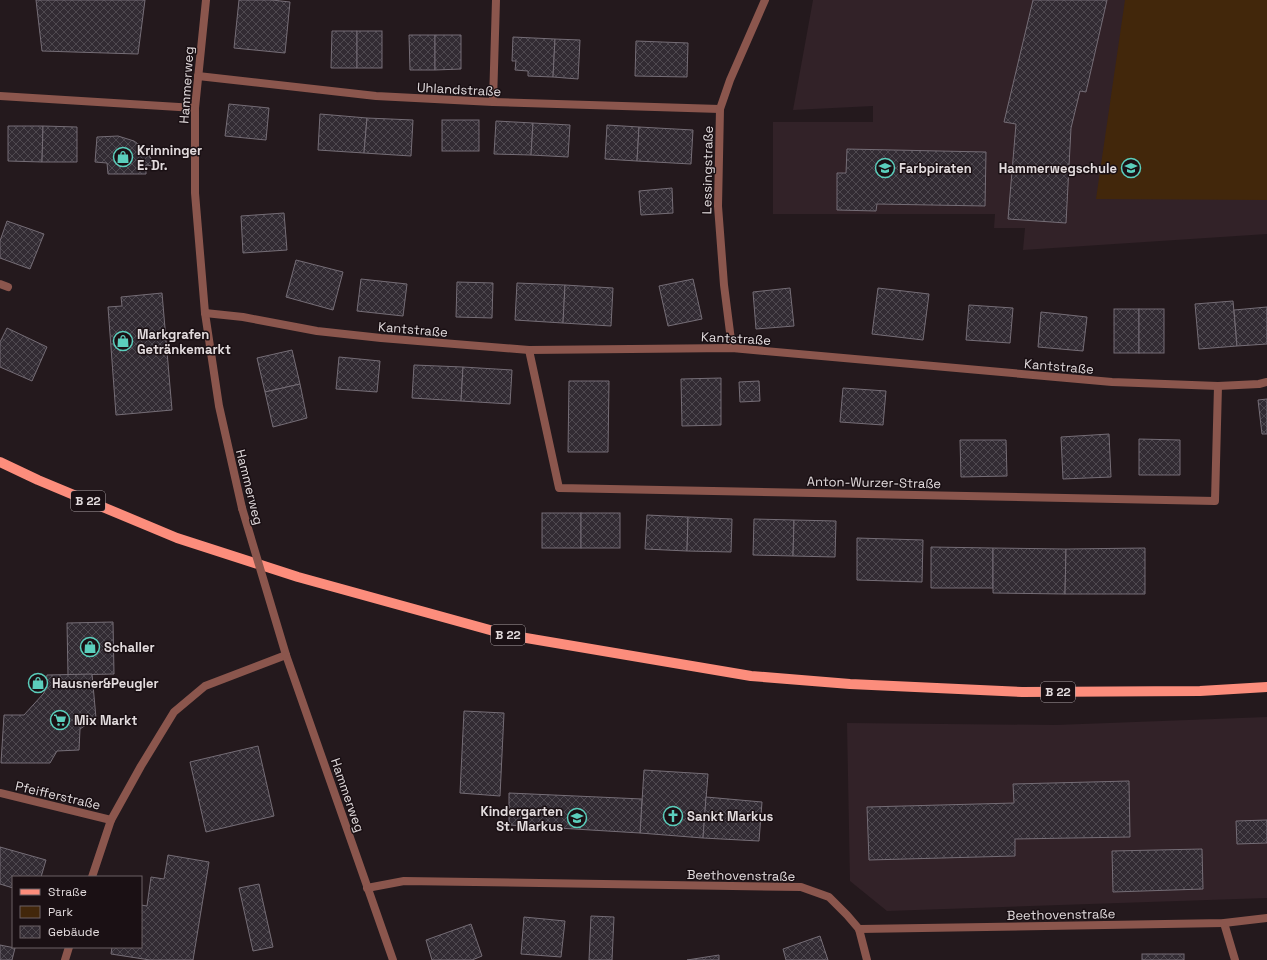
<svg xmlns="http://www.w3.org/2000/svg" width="1267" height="960" viewBox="0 0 1267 960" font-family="'Space Grotesk',sans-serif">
<defs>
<pattern id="building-cross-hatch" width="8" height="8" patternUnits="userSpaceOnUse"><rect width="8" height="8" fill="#322b33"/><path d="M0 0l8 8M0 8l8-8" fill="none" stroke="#4f4950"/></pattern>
</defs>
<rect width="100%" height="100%" fill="#24191d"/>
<g fill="#322228">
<path d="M813,0H1267V234L1023,250L1025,228H994L995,214H773V122H873V106L793,110Z"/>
<path d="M1267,717V898L887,911L850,881L847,723L1056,725Z"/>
</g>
<path fill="#42270b" d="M1125,0H1267V200L1096,199Z"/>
<g fill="url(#building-cross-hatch)" stroke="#756d76">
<path d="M36,0H145L138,54L42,51Z"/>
<path d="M239,0H272L290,2L285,53L234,48Z"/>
<path d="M1033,0H1107L1086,92L1080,91L1071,128L1066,223L1008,219L1016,124L1004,122Z"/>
<path d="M332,31H357V68H331Z"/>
<rect x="357" y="31" width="25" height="37"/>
<path d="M409,35H435V70H410Z"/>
<path d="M435,35H461V69L435,70Z"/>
<path d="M513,37L555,39L553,77L528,76V71L515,70L516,61H512Z"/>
<path d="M555,39L580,40L578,79L553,77Z"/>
<path d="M636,41L688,43L687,77L635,76Z"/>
<path d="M229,104L269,108L266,140L225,136Z"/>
<path d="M320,114L367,118L364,153L318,150Z"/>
<path d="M367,118L413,120L411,156L364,153Z"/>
<rect x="442" y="120" width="37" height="31"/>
<path d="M496,121L533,123L531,155L494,154Z"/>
<path d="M533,123L570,125L568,157L531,155Z"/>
<path d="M607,125L639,127L637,161L605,159Z"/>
<path d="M8,126H43L42,162L8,161Z"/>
<path d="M43,126L77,127V162H42Z"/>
<path d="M639,127L693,130L691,164L637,161Z"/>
<path d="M118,136L134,141L145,149L152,160L153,166L146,165V174H108L107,163L95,162L97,137Z"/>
<path d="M847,149L986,152L985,206L877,204L876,211L837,210V173H846Z"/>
<path d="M672,188L673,213L641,215L639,191Z"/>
<path d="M284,213L287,250L243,253L241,216Z"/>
<path d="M7,221L44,234L30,269L0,258V241Z"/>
<path d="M296,260L343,272L333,310L286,297Z"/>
<path d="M361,279L407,284L403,316L357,311Z"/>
<path d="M693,279L702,319L668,326L659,286Z"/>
<path d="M457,282L493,283L492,318L456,317Z"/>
<path d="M517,283L565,285L563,323L515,320Z"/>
<path d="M565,285L613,288L611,326L563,323Z"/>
<path d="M790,288L794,326L756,329L753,292Z"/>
<path d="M878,288L929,294L923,340L872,334Z"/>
<path d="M162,293L172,410L116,415L108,307L122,306L121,297Z"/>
<path d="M1233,301L1237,346L1199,349L1195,304Z"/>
<path d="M969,305L1013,308L1010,343L966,340Z"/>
<path d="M1267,307V344L1237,346L1234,310Z"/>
<rect x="1114" y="309" width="25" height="44"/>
<rect x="1139" y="309" width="25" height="44"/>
<path d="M1041,312L1087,317L1083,351L1038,347Z"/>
<path d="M7,328L47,347L32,381L0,367V342Z"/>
<path d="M292,350L300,384L265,392L257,358Z"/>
<path d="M339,357L380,361L377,392L336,389Z"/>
<path d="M414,365L463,367L461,401L412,398Z"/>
<path d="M463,367L512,370L510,404L461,401Z"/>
<path d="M721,378V425L682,426L681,379Z"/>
<path d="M569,381H609L608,452H568Z"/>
<path d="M759,381L760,401L740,402L739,382Z"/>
<path d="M300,384L307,418L273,427L265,392Z"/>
<path d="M843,388L886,391L883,425L840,422Z"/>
<path d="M1267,399V434H1262L1258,400Z"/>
<path d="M1109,434L1111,477L1063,479L1061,437Z"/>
<path d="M1139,439L1180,440V475H1139Z"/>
<path d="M960,440H1006L1007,476L961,477Z"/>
<rect x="542" y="513" width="39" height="35"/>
<rect x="581" y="513" width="39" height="35"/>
<path d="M647,515L688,517L687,551L645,549Z"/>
<path d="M688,517L732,519L731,552L687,551Z"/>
<path d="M754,519L794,520L793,556L753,555Z"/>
<path d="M794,520L836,521L835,557L793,556Z"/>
<path d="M857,538L923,540L922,582L857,580Z"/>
<path d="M931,547L993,548V588H931Z"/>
<path d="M993,548L1066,549L1065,594L993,593Z"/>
<path d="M1145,548V594H1065L1066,549Z"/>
<path d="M113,622L114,674L68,675L67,623Z"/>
<path d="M92,674L96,718L80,729L79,750L57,751L50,763H1L4,715H24L44,693L47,675Z"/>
<path d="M464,711L504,713L500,796L460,793Z"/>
<path d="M258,746L274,816L206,832L190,762Z"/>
<path d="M644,770L708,774L703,838L640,833Z"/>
<path d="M1129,781L1130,837L1015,839V856L869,860L867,807L1014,803L1013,784Z"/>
<path d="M509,793L642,799L640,833L509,825Z"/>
<path d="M706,797L762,802L759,841L703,838Z"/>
<path d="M1267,820V843L1237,844L1236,821Z"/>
<path d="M0,847L46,860L41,877H13V888L0,884Z"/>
<path d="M1202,849L1203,889L1113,892L1112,851Z"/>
<path d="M168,855L209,862L193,960H150L111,954L112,947H141V905L147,906L151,877L164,879Z"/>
<path d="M259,884L273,947L253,951L239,888Z"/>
<path d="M591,916L614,917L612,960H589Z"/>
<path d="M524,917L565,921L561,957L521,954Z"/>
<path d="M471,924L482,956L472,960H432L426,940Z"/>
<path d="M820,936L828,960H786L783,949Z"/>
<path d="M0,945L15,948L12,960H0Z"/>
<rect x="1142" y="954" width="42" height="6"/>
<path d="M719,955V960H687Z"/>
</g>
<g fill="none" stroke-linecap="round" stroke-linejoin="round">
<g stroke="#8b564d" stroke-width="8">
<path d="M206,0L195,108V193L205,313L219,406L242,508"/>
<path d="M198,76L376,96L493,102L720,109"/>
<path d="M0,96L195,108"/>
<path d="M493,102L496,0"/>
<path d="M0,284L8,287"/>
<path d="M205,313L243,317L317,331L381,338L529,350L732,348L1112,382L1218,386L1259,384L1267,382"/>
<path d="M732,348L724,285L718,206L720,109L730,80L765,0"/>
<path d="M529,350L559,488L1215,501L1218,386"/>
<path d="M0,793L111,820"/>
<path d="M92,877L111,820L141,766L174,712L205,686L286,655L393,960"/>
<path d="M367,888L404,881L801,887L829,897L847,915L859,929L867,960"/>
<path d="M1224,923L1235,960"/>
<path d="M859,929L1224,923L1267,918"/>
<path d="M65,960L69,947"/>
</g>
<path stroke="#fc8d7c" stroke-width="10" d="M0,462L38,480L177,538L298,577L508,635L751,676L850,684L1022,692L1200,691L1267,687"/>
<path stroke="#8b564d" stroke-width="8" d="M242,508L286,655"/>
</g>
<defs>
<g id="shop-ring" transform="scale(1)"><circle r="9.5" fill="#1a1014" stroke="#5bcebc" stroke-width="1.5"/><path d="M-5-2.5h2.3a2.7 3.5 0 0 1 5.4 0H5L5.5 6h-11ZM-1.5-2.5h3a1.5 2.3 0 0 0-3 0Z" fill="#5bcebc"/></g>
<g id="school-ring" transform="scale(1)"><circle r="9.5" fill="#1a1014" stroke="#5bcebc" stroke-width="1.5"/><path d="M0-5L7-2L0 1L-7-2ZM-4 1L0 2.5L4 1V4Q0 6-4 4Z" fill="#5bcebc"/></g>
<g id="supermarket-ring" transform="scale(1)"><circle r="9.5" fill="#1a1014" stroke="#5bcebc" stroke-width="1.5"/><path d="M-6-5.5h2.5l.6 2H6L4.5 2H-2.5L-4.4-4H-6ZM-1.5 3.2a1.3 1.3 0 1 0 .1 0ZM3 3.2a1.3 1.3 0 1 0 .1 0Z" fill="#5bcebc"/></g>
<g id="church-ring" transform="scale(1)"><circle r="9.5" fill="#1a1014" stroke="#5bcebc" stroke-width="1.5"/><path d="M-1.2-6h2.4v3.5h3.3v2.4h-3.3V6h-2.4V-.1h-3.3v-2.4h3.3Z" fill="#5bcebc"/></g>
</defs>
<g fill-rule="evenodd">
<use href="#shop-ring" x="123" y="157"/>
<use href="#school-ring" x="885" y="168"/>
<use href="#school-ring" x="1131" y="168"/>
<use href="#shop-ring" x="123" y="341"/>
<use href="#shop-ring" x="90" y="647"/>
<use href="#shop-ring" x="38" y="683"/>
<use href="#supermarket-ring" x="60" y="720"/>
<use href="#church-ring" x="673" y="816"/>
<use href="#school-ring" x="577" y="818"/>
</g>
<g text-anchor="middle" stroke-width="3" stroke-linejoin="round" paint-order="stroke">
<g fill="#1a1014" stroke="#a69ea1" stroke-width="1">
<rect x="71" y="491" width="34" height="20" rx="3"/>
<rect x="491" y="625" width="34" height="20" rx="3"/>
<rect x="1041" y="682" width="34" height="20" rx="3"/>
</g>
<g font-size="12" font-weight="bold" fill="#e2dbdd">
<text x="88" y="505">B 22</text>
<text x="508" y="639">B 22</text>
<text x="1058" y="696">B 22</text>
</g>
<g font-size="13" fill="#e2dbdd" stroke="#1a1014">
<text transform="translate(186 85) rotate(-86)" y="5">Hammerweg</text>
<text transform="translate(459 89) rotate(3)" y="5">Uhlandstraße</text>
<text transform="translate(707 170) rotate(-89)" y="5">Lessingstraße</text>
<text transform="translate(413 329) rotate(5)" y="5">Kantstraße</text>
<text transform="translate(736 338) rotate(3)" y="5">Kantstraße</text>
<text transform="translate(1059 366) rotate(5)" y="5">Kantstraße</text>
<text transform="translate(874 482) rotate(1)" y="5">Anton-Wurzer-Straße</text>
<text transform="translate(250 487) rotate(76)" y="5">Hammerweg</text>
<text transform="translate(58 795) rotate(13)" y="5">Pfeifferstraße</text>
<text transform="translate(348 795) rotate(71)" y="5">Hammerweg</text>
<text transform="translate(741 875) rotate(1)" y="5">Beethovenstraße</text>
<text transform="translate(1061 914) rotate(-1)" y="5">Beethovenstraße</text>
</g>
<g font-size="13" font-weight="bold" fill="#e2dbdd" stroke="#1a1014" text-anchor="start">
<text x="137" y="155">Krinninger<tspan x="137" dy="15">E. Dr.</tspan></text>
<text x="899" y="173">Farbpiraten</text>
<text x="1117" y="173" text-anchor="end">Hammerwegschule</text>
<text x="137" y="339">Markgrafen<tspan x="137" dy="15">Getränkemarkt</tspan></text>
<text x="104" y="652">Schaller</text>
<text x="52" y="688">Hausner&amp;Peugler</text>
<text x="74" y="725">Mix Markt</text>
<text x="563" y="816" text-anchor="end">Kindergarten<tspan x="563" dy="15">St. Markus</tspan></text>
<text x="687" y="821">Sankt Markus</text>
</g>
</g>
<rect x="12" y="876" width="130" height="72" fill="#1a1014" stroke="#6a6164"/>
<rect x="20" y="889" width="20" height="6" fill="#fc8d7c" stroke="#6a6164"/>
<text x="48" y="896" font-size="12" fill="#e2dbdd">Straße</text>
<rect x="20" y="906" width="20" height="12" fill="#42270b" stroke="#6a6164"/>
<text x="48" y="916" font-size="12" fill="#e2dbdd">Park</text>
<rect x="20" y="926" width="20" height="12" fill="url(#building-cross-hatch)" stroke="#6a6164"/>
<text x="48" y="936" font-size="12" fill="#e2dbdd">Gebäude</text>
</svg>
